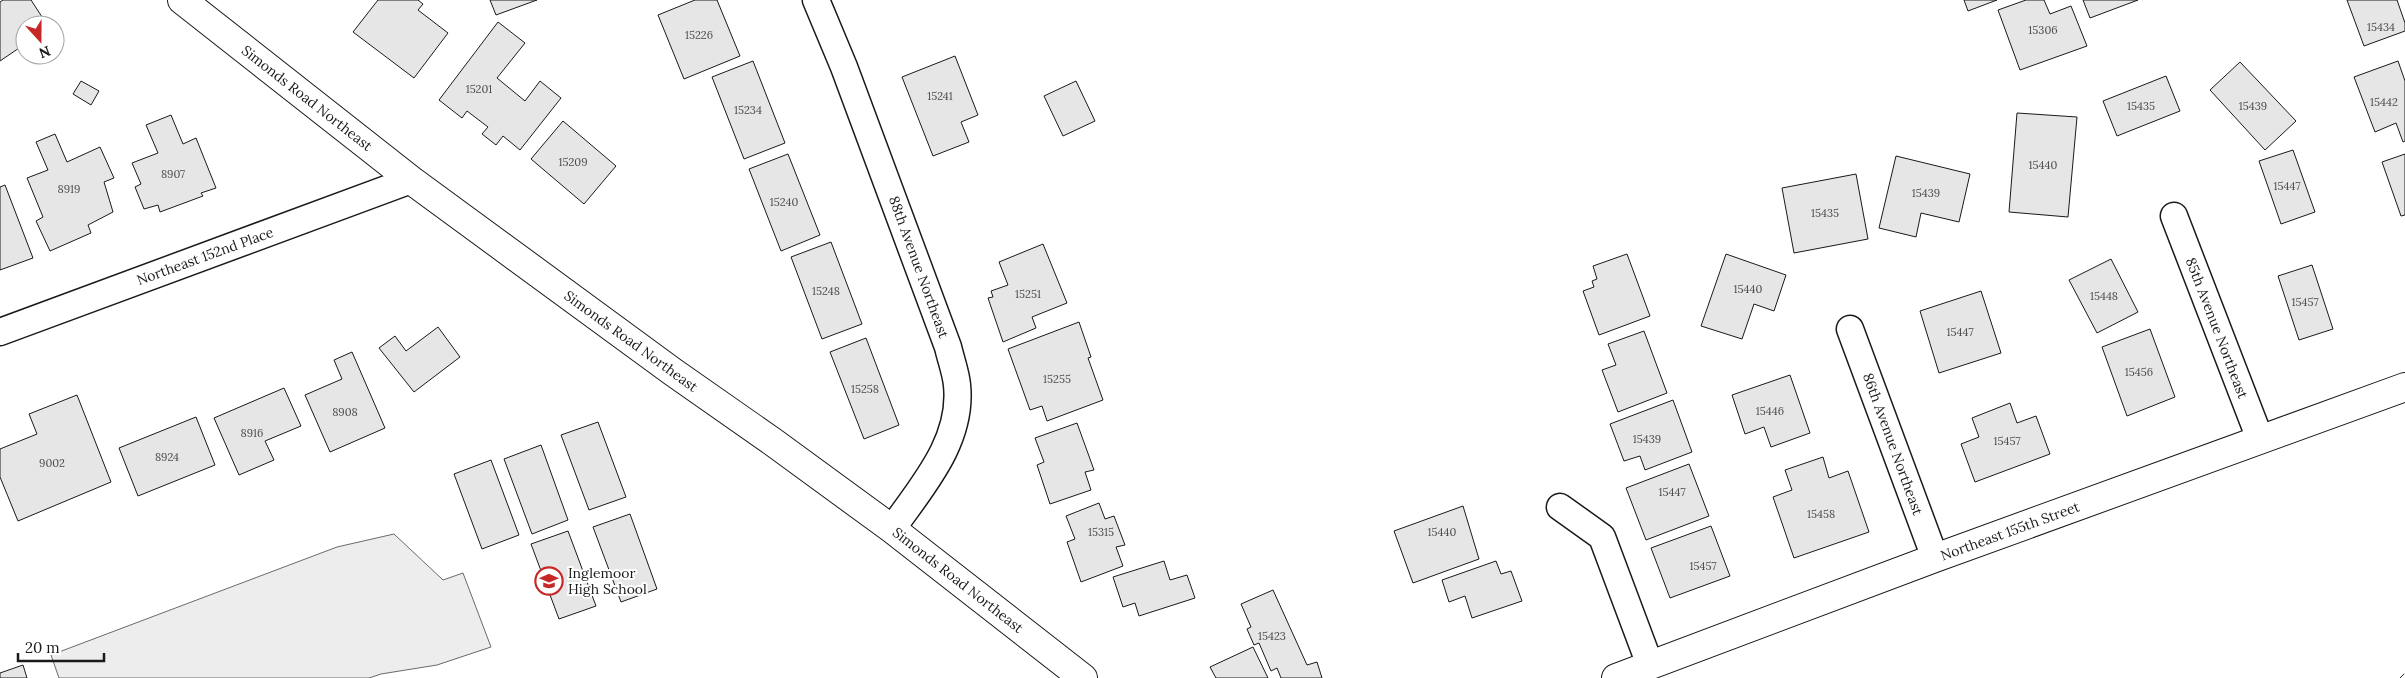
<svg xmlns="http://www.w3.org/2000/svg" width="2405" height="678" viewBox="0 0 2405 678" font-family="Lora,serif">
<rect width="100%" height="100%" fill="#fff"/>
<path fill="#ededed" stroke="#6a6a6a" d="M394,534L443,580L463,573L491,647L437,665L381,674L369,678H59L51,655L337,547Z"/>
<g fill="#e6e6e6" stroke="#1a1a1a">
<path d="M3,0H31L44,20L37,25H25V44L0,61V2Z"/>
<path d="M378,0H418L423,4L418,10L448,33L414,78L353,32Z"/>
<path d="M490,0H537L496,15Z"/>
<path d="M695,0H717L740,56L684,79L658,15Z"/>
<path d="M1964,0H1997L1968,11Z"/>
<path d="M2026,0H2044L2050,14L2071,6L2087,46L2020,70L1998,10Z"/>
<path d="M2083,0H2138L2090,18Z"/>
<path d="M2347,0H2397L2405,23V31L2364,46Z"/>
<path d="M498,22L525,43L497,78L525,101L540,81L561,98L520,150L503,136L496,145L482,134L488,127L467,111L462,118L439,100Z"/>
<path d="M955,56L978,115L961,122L969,142L933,156L902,77Z"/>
<path d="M753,61L785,143L744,159L712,77Z"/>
<path d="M2398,61L2405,81V141L2403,142L2396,123L2375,132L2354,77Z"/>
<path d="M2240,62L2296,121L2265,150L2210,90Z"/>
<path d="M2166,76L2180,111L2117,136L2103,101Z"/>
<path d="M81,81L99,91L91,105L73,94Z"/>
<path d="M1076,81L1095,121L1063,136L1044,96Z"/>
<path d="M2017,113L2077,117L2068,217L2009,212Z"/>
<path d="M171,115L183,144L196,138L216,188L201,193L203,196L160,212L158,205L144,209L135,187L141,184L132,163L158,153L146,125Z"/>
<path d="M563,121L616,166L584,204L531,159Z"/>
<path d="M55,134L67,162L100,147L114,178L104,182L113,212L88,225L91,233L50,251L36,221L43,217L27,178L48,170L36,142Z"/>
<path d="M2293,150L2315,212L2281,224L2259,161Z"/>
<path d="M788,154L820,235L781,251L749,169Z"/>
<path d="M2405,154V215L2401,216L2382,162Z"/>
<path d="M1896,156L1970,174L1959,222L1921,213L1916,237L1879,228Z"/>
<path d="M1856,174L1868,239L1794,253L1782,188Z"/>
<path d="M5,185L33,258L0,270V187Z"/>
<path d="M831,242L862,324L822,339L791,257Z"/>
<path d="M1043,244L1067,303L1032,317L1036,328L1003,342L988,298L993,297L991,291L1008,285L999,262Z"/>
<path d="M1627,254L1650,316L1599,335L1583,291L1594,287L1592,281L1597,279L1593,266Z"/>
<path d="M1726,254L1786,275L1774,311L1754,304L1742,339L1701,326Z"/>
<path d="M2111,259L2138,312L2097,333L2069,280Z"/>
<path d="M2312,265L2333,329L2299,340L2278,276Z"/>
<path d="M1981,291L2001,353L1939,373L1920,311Z"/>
<path d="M1079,322L1091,357L1088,358L1103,400L1047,421L1042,406L1030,410L1008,349Z"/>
<path d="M438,327L460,357L414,392L379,348L395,336L406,351Z"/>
<path d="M2150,329L2175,397L2127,416L2102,347Z"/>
<path d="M1644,331L1667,393L1618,412L1602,370L1616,365L1608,344Z"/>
<path d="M866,338L899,425L864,439L830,352Z"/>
<path d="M352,352L385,428L330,452L305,395L342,379L334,360Z"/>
<path d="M1790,375L1810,433L1771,447L1764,427L1745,434L1732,395Z"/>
<path d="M284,388L301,426L265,441L274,460L239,475L214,418Z"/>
<path d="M77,395L111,482L18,521L0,477V449L37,434L29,414Z"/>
<path d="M1673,400L1692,452L1645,470L1640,456L1624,461L1610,424Z"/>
<path d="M2010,403L2017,423L2036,416L2050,454L1975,482L1961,444L1979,437L1972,418Z"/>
<path d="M196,417L215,465L138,496L119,448Z"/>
<path d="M598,422L626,497L589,510L561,435Z"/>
<path d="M1077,423L1094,470L1085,472L1091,490L1050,504L1037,465L1044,462L1035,438Z"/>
<path d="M541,445L568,520L532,534L504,459Z"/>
<path d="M1823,457L1829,478L1848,471L1869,532L1794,558L1773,497L1792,490L1785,470Z"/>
<path d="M491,460L519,535L482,549L454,474Z"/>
<path d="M1689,464L1709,516L1646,540L1626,488Z"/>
<path d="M1099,503L1105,519L1114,516L1125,545L1116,547L1123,566L1081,582L1067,542L1075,539L1066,516Z"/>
<path d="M1463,506L1479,559L1413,583L1394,531Z"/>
<path d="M630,514L657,589L621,602L593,527Z"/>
<path d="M1711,526L1730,576L1670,598L1651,548Z"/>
<path d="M568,531L596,606L559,619L531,544Z"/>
<path d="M1164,561L1170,580L1187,575L1195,598L1139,616L1135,603L1123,607L1113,577Z"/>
<path d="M1496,561L1501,574L1511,571L1522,601L1472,618L1465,596L1449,602L1442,580Z"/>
<path d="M1273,590L1307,665L1317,662L1322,678H1281L1277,668L1271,671L1259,643L1254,645L1247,629L1251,627L1241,604Z"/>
<path d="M1253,647L1268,678H1216L1210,667Z"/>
<path d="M23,665L27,678H0V673Z"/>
</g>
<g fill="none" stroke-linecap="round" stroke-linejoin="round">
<g stroke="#1a1a1a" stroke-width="29">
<g id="street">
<path d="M816,0L844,67L948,347C951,360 956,373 957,385C963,441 922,486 892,529"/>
<path d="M2174,216L2260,439"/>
<path d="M1850,329L1935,558"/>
<path d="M0,332L411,180"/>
<path d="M1560,507L1602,537L1650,665"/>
</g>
</g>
<g stroke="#1a1a1a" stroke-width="30">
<g id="secondary">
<path d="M182,0L411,180L673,372L773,442L892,529L1083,678"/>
<path d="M1616,678L1935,558L2405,387"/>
</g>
</g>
<use href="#street" stroke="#fff" stroke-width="26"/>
<use href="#secondary" stroke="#fff" stroke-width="28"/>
<path stroke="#1a1a1a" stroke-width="1" stroke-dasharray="6 2.5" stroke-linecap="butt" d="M2400,678L2405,673"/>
</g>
<defs>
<g id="school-ring" transform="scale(1.4375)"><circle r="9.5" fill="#fff" stroke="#c62828" stroke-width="1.5"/><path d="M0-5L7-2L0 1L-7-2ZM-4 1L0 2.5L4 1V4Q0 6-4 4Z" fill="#c62828"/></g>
</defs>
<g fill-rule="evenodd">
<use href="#school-ring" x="549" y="581"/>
</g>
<g text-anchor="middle" stroke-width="4" stroke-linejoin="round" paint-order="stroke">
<g font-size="11" fill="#4d4d4d">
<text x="2381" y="31">15434</text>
<text x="2043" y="34">15306</text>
<text x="699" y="39">15226</text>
<text x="479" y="93">15201</text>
<text x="940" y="100">15241</text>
<text x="2384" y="106">15442</text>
<text x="2141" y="110">15435</text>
<text x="2253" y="110">15439</text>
<text x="748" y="114">15234</text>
<text x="573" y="166">15209</text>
<text x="2043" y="169">15440</text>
<text x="173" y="178">8907</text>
<text x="2287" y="190">15447</text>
<text x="69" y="193">8919</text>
<text x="1926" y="197">15439</text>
<text x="784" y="206">15240</text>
<text x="1825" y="217">15435</text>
<text x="1748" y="293">15440</text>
<text x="826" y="295">15248</text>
<text x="1028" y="298">15251</text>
<text x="2104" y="300">15448</text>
<text x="2305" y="306">15457</text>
<text x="1960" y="336">15447</text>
<text x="2139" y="376">15456</text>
<text x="1057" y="383">15255</text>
<text x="865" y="393">15258</text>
<text x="1770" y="415">15446</text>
<text x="345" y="416">8908</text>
<text x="252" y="437">8916</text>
<text x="1647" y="443">15439</text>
<text x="2007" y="445">15457</text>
<text x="167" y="461">8924</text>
<text x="52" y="467">9002</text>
<text x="1672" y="496">15447</text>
<text x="1821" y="518">15458</text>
<text x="1101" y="536">15315</text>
<text x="1442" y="536">15440</text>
<text x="1703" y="570">15457</text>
<text x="1272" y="640">15423</text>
</g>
<g font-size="14" fill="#1a1a1a" stroke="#fff">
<text transform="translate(307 98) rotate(38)" y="5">Simonds Road Northeast</text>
<text transform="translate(205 256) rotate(-20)" y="5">Northeast 152nd Place</text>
<text transform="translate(919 267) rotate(70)" y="5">88th Avenue Northeast</text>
<text transform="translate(2217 328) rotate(69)" y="5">85th Avenue Northeast</text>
<text transform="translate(631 341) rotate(36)" y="5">Simonds Road Northeast</text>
<text transform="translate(1893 444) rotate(70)" y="5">86th Avenue Northeast</text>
<text transform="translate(2010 531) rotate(-20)" y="5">Northeast 155th Street</text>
<text transform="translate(958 580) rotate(38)" y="5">Simonds Road Northeast</text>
</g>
<g font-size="14" fill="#1a1a1a" stroke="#fff" text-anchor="start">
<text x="568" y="578">Inglemoor<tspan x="568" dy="16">High School</tspan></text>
</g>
</g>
<g transform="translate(40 40) rotate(159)"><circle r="24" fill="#ffffff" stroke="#a3a3a3"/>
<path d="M0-4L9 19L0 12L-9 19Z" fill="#c62828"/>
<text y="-8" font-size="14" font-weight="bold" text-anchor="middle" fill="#1a1a1a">N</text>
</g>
<path d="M18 653v8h86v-8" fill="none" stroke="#1a1a1a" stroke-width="2.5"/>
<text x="25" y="653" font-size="15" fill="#1a1a1a" stroke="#ffffff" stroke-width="4" paint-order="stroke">20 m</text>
</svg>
